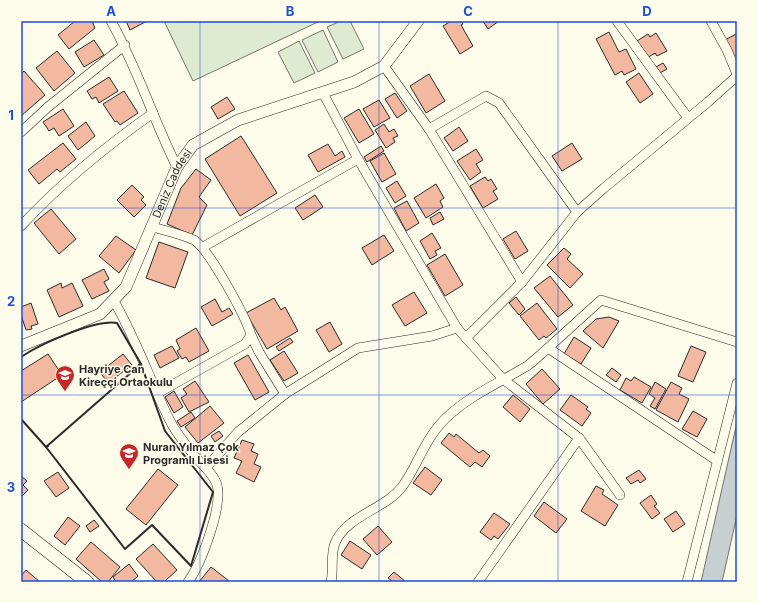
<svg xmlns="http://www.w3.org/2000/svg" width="758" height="603" viewBox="0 0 758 603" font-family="Inter,sans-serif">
<rect width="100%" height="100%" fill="#fdfbea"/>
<g fill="#deebd1" stroke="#74746e">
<path d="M164,21H320L193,81Z"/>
<path d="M341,21H350L364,49L343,59L327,27Z"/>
<path d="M323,30L338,62L318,72L302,40Z"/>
<path d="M299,41L315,73L294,83L278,52Z"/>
</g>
<path fill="#c7d0d0" stroke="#74746e" d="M737,422V515L722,582H701Z"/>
<g fill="#f2b8a0" stroke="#2b2b2b">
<path d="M75,21H92L95,28L69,49L58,35Z"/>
<path d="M126,21H147L130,30Z"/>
<path d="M451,21H461L463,24L461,25L473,46L460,54L443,26Z"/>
<path d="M483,21H499L488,29Z"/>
<path d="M609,32L619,52L626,49L636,69L624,75L622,71L615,75L596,39Z"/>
<path d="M656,33L667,51L657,56L655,53L647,58L637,41L648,34L650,37Z"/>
<path d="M736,34L737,36V62L725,40Z"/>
<path d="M94,40L104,55L84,67L75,52Z"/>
<path d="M57,51L75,73L54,91L36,68Z"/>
<path d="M663,63L667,69L658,74L654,68Z"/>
<path d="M24,71L45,95L21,116V74Z"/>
<path d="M639,73L653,94L640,103L626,82Z"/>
<path d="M429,74L445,101L426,113L410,86Z"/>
<path d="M109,77L118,91L99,103L96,97L92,99L87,91Z"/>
<path d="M124,91L138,113L120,125L117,121L115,122L103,104Z"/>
<path d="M395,93L407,111L397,118L385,99Z"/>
<path d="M227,97L235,109L218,119L211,107Z"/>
<path d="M379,100L390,118L374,127L363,109Z"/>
<path d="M63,109L74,126L59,136L54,128L49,131L43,122Z"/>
<path d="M359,109L374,134L359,143L344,118Z"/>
<path d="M86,122L95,136L78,150L68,136Z"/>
<path d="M384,124L389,132L394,129L398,136L393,138L395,142L386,148L375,130Z"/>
<path d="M459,127L468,141L453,151L444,138Z"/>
<path d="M241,136L277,193L240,216L205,159Z"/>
<path d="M63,143L76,159L60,172L57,169L39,184L28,170Z"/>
<path d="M572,143L582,159L562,171L552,156Z"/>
<path d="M328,144L335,156L342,151L345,157L318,172L308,155Z"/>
<path d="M381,146L384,151L367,162L364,157Z"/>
<path d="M476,149L483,160L476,164L481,172L470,180L457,161Z"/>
<path d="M384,153L396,174L382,182L370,161Z"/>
<path d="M196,169L211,180L199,197L207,205L192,235L167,224L181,188Z"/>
<path d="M485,177L488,181L491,179L497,189L493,191L498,199L483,208L470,186Z"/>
<path d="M397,181L406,196L395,203L386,188Z"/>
<path d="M436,184L444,198L440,201L443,207L426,218L414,198Z"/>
<path d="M132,185L144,197L141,200L146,205L134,217L117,200Z"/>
<path d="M315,195L323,207L303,220L295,208Z"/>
<path d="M407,201L419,223L406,231L394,208Z"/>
<path d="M51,209L76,239L59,254L34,223Z"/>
<path d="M440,212L444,219L433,225L430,218Z"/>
<path d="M516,231L528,251L515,259L503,239Z"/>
<path d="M432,233L441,248L435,251L437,255L430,259L420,241Z"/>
<path d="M384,235L394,251L372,265L362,248Z"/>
<path d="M116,236L136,250L119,273L99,256Z"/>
<path d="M159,242L188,252L175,288L146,278Z"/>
<path d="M564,248L571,254L567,259L583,274L570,288L547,265Z"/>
<path d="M445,254L463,285L445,296L427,265Z"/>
<path d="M104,269L109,279L104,282L109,291L92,299L82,280Z"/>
<path d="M550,276L573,305L558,317L534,288Z"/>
<path d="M61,283L62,288L72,283L83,306L59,317L47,290Z"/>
<path d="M414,292L427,313L405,326L392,305Z"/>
<path d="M516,297L525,309L519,315L509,303Z"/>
<path d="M274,298L281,310L285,307L298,331L267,349L246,313Z"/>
<path d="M215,299L222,312L229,308L233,314L212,326L201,307Z"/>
<path d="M31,303L38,324L31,326L32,329L26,330L21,315V307Z"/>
<path d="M537,303L557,329L546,338L544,336L539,340L520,316Z"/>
<path d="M609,317L619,321L603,348L583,331L596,319Z"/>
<path d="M330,322L342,344L329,352L316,330Z"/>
<path d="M196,328L209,351L189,362L186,357L182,359L177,351L180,349L176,340Z"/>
<path d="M574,337L591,348L581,364L564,354Z"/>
<path d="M290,338L293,342L279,351L276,347Z"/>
<path d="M172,346L179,358L160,368L154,355Z"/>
<path d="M691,346L706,352L693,382L678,376Z"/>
<path d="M284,351L298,373L284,381L270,360Z"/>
<path d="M48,354L62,375L21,402V371Z"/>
<path d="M123,354L132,365L108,383L100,372Z"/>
<path d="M248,355L269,392L255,400L234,363Z"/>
<path d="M612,368L621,375L616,382L606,375Z"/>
<path d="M542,369L560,389L543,404L526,384Z"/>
<path d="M634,377L651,387L642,403L620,390L626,378L631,381Z"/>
<path d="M195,381L209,402L189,412L181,398L187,394L183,389Z"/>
<path d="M655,382L666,389L655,409L650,406L655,398L649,394Z"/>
<path d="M671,382L682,388L679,394L689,399L678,422L656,410Z"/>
<path d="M174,391L183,407L174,413L165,397Z"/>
<path d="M513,395L530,409L520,422L503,407Z"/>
<path d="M571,395L588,407L586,409L591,413L582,426L560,410Z"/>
<path d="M210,406L224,423L198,443L185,427Z"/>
<path d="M693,411L707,419L697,437L682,429Z"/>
<path d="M191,412L195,418L181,427L177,421Z"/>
<path d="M219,431L223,436L215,442L211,436Z"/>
<path d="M449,433L454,437L456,434L479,453L483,450L490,456L482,467L475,462L470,467L441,443Z"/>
<path d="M242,440L254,444L251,451L258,454L254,464L261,467L254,482L236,473L242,461L234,458Z"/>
<path d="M425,467L442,480L431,495L413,483Z"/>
<path d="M158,469L178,485L146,525L126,509Z"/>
<path d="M639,470L646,479L640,483L638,480L631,484L626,478Z"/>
<path d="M58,472L69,488L56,497L44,481Z"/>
<path d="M21,476L27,481L23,485L28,490L21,497Z"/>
<path d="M596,486L604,490L602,494L618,505L605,526L581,511Z"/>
<path d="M651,495L657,504L654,506L660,513L652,519L640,503Z"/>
<path d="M544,502L567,519L556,533L534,516Z"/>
<path d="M676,511L685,524L673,532L664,519Z"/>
<path d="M494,513L510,524L498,539L494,536L491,540L480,532Z"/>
<path d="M68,517L80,526L65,545L54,536Z"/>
<path d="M94,520L99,526L90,532L86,526Z"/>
<path d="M378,526L392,542L377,555L363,539Z"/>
<path d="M350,541L371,555L362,569L341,555Z"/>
<path d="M91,542L120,567L108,582H102L76,559Z"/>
<path d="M153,544L177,570L164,582H157L136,559Z"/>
<path d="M129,564L138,576L131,582H116L113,577Z"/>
<path d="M211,567L229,581L228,582H199Z"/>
<path d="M26,570L40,582H21V576Z"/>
<path d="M394,572L406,582H393L388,578Z"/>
</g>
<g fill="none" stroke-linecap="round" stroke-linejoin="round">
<g stroke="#2b2b2b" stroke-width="10">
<g id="minor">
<path d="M111,21C137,67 153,119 177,167"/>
<path d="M617,21L688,118"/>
<path d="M711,21L727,50L737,74"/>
<path d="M384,66L429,129L522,282"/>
<path d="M323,93L358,159L457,328L503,379L579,438L478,582"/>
<path d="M429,129L486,96L499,103L577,212"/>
<path d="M21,132L48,107L125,45"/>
<path d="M21,226C61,183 105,147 153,113"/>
<path d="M153,227C166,231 181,234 194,240C209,249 246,317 251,335L245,344L158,393"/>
<path d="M203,247L358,159"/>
<path d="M114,301C136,339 150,380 169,419C175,431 185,444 193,454C200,463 214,474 217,485C223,506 201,564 188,582"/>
<path d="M251,335L259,352L285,394"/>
<path d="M466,338L522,282L577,212L604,188L708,102L737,76"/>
<path d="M548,348L601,300L737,342"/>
<path d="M579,438L620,495"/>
<path d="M206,468L238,432L285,394L358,348L432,336L457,328"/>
<path d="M331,582C334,569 330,556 335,543C346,516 385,509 402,487C418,465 425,438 446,418C470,395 499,383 527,366C534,361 541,354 548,348L716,460"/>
<path d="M687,582L737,383"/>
</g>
</g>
<g stroke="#2b2b2b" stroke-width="12">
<g id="tertiary">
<path id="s1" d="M21,346L100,314L126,287L177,167L193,145L238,120L354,82L384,66L418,21"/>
</g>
</g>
<g stroke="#2b2b2b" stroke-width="14">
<path id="secondary" d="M21,530L87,582"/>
</g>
<use href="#minor" stroke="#fdfbea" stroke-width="9"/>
<use href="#tertiary" stroke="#fdfbea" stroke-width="11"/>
<use href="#secondary" stroke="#fdfbea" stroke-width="13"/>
<g stroke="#2b2b2b" stroke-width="2">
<path d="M21,357C40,344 96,319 117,323L141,364L139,365"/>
<path d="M141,364L165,431L213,492L191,566L152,525L125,549L46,447Z"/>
<path d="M21,419L46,447L48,446"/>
</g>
</g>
<path fill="none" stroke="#1d4ed8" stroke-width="1" stroke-opacity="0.55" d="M200,21V582M379,21V582M558,21V582M21,208H737M21,395H737"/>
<defs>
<g id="school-pin" transform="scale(1)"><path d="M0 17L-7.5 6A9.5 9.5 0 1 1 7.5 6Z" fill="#c62828" stroke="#fdfbea"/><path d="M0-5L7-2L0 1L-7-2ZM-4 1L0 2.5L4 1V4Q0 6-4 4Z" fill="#fff"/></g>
</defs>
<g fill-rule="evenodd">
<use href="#school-pin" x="65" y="375"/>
<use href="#school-pin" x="129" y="453"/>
</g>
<g text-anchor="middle" stroke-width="3" stroke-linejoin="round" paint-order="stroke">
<g font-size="11" fill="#2b2b2b" stroke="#fdfbea">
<text dy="4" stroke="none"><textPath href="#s1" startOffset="236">Deniz Caddesi</textPath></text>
</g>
<g font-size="11" font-weight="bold" fill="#2b2b2b" stroke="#fdfbea" text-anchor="start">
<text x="79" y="373">Hayriye Can<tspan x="79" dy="13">Kireççi Ortaokulu</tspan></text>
<text x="143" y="451">Nuran Yılmaz Çok<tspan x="143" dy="13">Programlı Lisesi</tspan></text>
</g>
</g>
<rect width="758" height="603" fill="none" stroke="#fdfbea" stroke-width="44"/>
<rect x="22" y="22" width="714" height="559" fill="none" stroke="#1d4ed8" stroke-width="1.5"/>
<g font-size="13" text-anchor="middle" font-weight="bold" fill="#1d4ed8">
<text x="111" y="16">A</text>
<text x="290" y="16">B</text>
<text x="468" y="16">C</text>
<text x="647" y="16">D</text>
<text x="11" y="120">1</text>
<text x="11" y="306">2</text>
<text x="11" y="492">3</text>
</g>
</svg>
